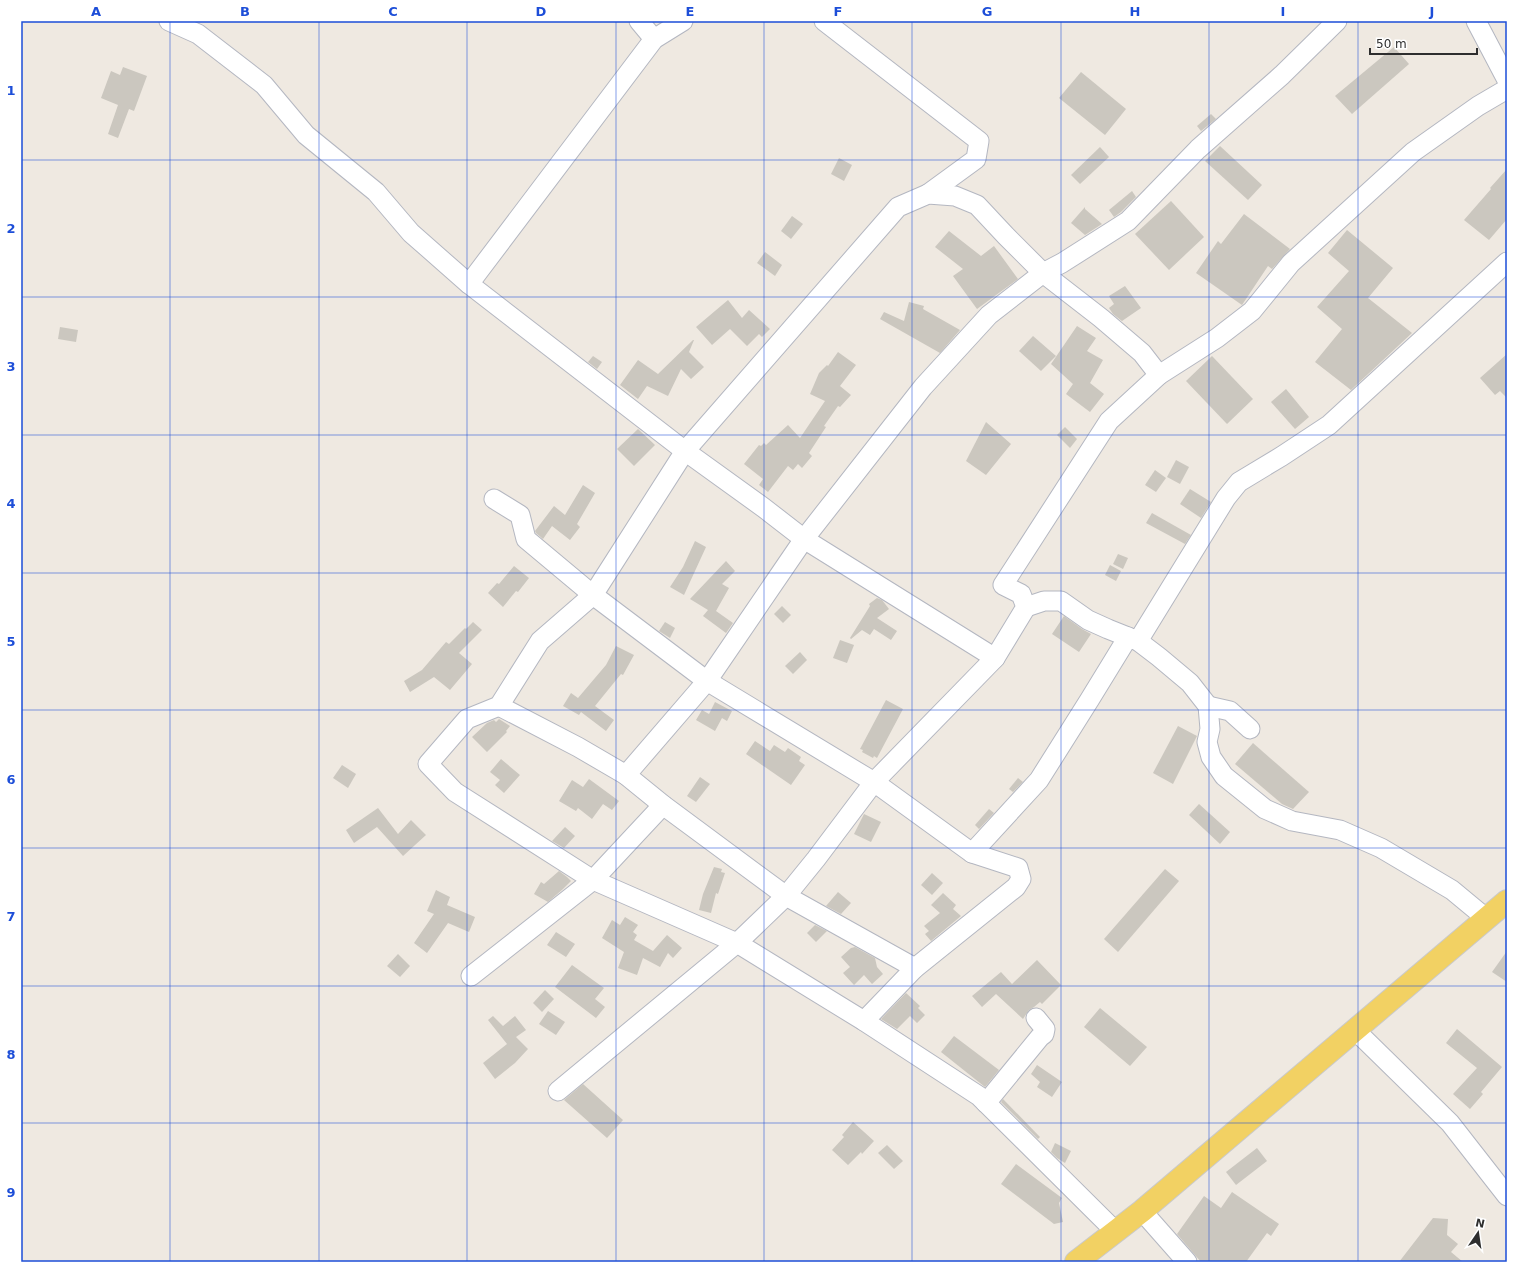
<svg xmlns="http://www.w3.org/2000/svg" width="1528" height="1283" viewBox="0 0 1528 1283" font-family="'DejaVu Sans',sans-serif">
<rect width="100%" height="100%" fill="#efe9e1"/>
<g fill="#cbc7bf">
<path d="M1394,47L1409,64L1352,114L1335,96Z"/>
<path d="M123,67L147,76L134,111L129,109L118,138L108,134L118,105L101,98L111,71L120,75Z"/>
<path d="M1081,72L1126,109L1105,135L1059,98Z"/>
<path d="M1211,114L1216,119L1201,131L1197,126Z"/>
<path d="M1220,146L1262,185L1248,200L1205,161Z"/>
<path d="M1100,147L1109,157L1080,184L1071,175Z"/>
<path d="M839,158L852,165L844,181L831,174Z"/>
<path d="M1507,169V219L1489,240L1464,220L1491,189L1490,188Z"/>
<path d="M1132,191L1136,197L1121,212L1114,217L1109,210Z"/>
<path d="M1171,201L1204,237L1169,270L1135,234Z"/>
<path d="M1085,207V209L1102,224L1085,235L1071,223Z"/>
<path d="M1244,214L1290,249L1272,269L1268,266L1242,305L1196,273L1218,241L1221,244Z"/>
<path d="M792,216L803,224L791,239L781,231Z"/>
<path d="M1347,230L1393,268L1368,298L1412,333L1351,390L1315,362L1342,329L1317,307L1349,271L1328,253Z"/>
<path d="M949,231L981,256L994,246L1018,279L977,309L953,276L963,269L935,247Z"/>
<path d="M765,252L782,265L775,276L757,263Z"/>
<path d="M1125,286L1141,308L1122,321L1113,314L1109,308L1114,304L1109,296Z"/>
<path d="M728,300L742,318L749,310L770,329L762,337L759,334L747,346L730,329L712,345L696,327Z"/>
<path d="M909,302L924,306L923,309L960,330L940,353L880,319L884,312L904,321Z"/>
<path d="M1077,326L1096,338L1087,351L1103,360L1090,383L1104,394L1090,412L1066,394L1073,384L1051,364Z"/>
<path d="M60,327L78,330L76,342L58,339Z"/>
<path d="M1033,336L1056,356L1041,371L1019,351Z"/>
<path d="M693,340H694L689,352L704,367L691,379L681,369L668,396L647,386L638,399L620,385L638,360L658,374Z"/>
<path d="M838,352L856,365L840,386L851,395L840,407L838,406L824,426L826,427L809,453L812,456L802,468L798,464L793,470L788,466L768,492L759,485L763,479L744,464L759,445L761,446L764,443L766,445L788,425L800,438L825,401L810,394L819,373L827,365L828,366Z"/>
<path d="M1507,354V398L1500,391L1495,395L1480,378Z"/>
<path d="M593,356L602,362L597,369L588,362Z"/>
<path d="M1212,356L1253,399L1227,424L1186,381Z"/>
<path d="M1286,389L1309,417L1295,429L1271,402Z"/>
<path d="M986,422L1011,444L986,475L966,461Z"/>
<path d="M1065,427L1077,439L1070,448L1057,435Z"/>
<path d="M638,429L655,445L634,466L617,449Z"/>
<path d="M1176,460L1189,467L1180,484L1167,477Z"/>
<path d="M1155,470L1166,478L1156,492L1145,485Z"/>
<path d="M583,485L595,493L577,524L580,527L570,540L552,526L543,539L536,533L535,531L554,506L565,515Z"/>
<path d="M1190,489L1211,502L1201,518L1180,504Z"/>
<path d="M1152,513L1191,535L1185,544L1146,523Z"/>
<path d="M695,541L706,547L684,595L670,587L683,567Z"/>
<path d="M1118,554L1128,558L1123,569L1113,564Z"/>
<path d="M726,561L735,571L722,584L729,588L716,611L733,623L726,633L703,616L708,610L690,599Z"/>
<path d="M1110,565L1121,571L1116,581L1105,575Z"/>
<path d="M514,566L529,578L518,592L516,591L503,607L488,593L497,583L499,584Z"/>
<path d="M877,598L882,600L889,609L877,618L897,631L891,640L874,629L870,635L862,630L851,639L850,638L870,606L869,604Z"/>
<path d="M782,606L791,615L783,623L774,614Z"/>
<path d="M1064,616L1082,629L1091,634L1079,652L1052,634Z"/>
<path d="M473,622L482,630L459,653L472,664L450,690L434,677L410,692L404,681L422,670L446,642L449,644L465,628L466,629Z"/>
<path d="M665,622L675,628L670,638L659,631Z"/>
<path d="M840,640L854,645L847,663L833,658Z"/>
<path d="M616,646L634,655L623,675L621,674L595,706L614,720L606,731L581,712L579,715L563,706L571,693L578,698L606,665Z"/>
<path d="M800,652L807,660L793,674L785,666Z"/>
<path d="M886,700L903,709L877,758L874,756L873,758L862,752L863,750L860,749Z"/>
<path d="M715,702L732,711L727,721L722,718L715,731L696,720L702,710L709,714Z"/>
<path d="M499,719L510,726L506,731L507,732L487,752L472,737L487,723L494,720L496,722Z"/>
<path d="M1178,726L1197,736L1173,784L1153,773Z"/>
<path d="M755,741L770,751L774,745L785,752L788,748L801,757L799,761L805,765L791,785L746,754Z"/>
<path d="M1253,743L1309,792L1293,809L1282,804L1235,764Z"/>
<path d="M501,759L520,775L504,793L495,785L500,780L490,772Z"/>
<path d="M342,765L356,774L348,788L333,778Z"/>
<path d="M700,777L710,784L696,802L687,796Z"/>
<path d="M1018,778L1023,782L1013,792L1009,789Z"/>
<path d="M589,779L619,801L612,810L603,804L592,819L578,808L576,811L559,801L572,780L583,787Z"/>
<path d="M1199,804L1230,832L1220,844L1189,815Z"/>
<path d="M378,808L398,834L411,820L426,835L403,856L377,827L354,843L346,830Z"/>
<path d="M989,809L994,813L979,829L975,825Z"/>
<path d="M864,814L881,822L871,842L854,834Z"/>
<path d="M565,827L575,836L564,848L552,841Z"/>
<path d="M714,867L722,869L721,872L725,873L718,894L716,893L711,913L699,910L703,894Z"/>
<path d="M1165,869L1179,881L1118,952L1104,939Z"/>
<path d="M559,871L567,877L571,881L563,889L548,902L534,894L541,882L544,884Z"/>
<path d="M932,873L943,883L932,895L921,885Z"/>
<path d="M436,890L450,897L447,905L475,917L469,932L448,923L427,953L414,943L434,914L427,911Z"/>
<path d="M838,892L851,903L841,914L826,906Z"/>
<path d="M943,893L956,905L953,909L961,916L931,941L925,934L929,931L924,926L940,913L931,905Z"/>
<path d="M625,917L638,925L633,932L637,935L634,940L653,951L667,935L682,948L673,958L668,953L660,967L643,958L637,975L618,968L624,952L602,938L612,920L620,925Z"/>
<path d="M815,925L827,931L816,942L807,933Z"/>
<path d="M556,932L575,944L566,957L547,945Z"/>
<path d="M855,947L875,958L877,967L883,974L872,984L864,975L854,985L843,973L850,967L841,957L851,948Z"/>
<path d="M1507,951V982L1492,972Z"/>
<path d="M398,954L410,966L400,977L387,966Z"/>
<path d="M1037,960L1061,985L1042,1004L1040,1002L1034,1007L1029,1010L1023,1019L996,994L982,1007L972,996L1001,972L1012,984Z"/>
<path d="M572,965L604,988L595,999L605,1007L596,1018L555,987Z"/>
<path d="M545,990L554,999L542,1012L533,1003Z"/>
<path d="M906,993L920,1006L918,1008L925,1015L917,1023L910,1016L897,1029L881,1019Z"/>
<path d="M1100,1008L1147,1047L1130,1066L1084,1027Z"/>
<path d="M548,1011L565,1022L556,1035L539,1024Z"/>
<path d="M493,1016L503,1026L515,1016L526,1030L516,1037L528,1049L515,1063L495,1079L483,1063L507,1044L488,1020Z"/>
<path d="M1457,1029L1502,1067L1481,1092L1483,1094L1470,1109L1453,1094L1477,1068L1446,1043Z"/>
<path d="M954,1036L999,1070L985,1087L941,1052Z"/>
<path d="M1037,1065L1062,1082L1052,1097L1037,1087L1040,1082L1031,1074Z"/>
<path d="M583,1084L623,1120L607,1138L564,1100Z"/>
<path d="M1003,1099L1040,1137L1038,1139L1001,1102Z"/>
<path d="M853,1122L874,1141L862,1154L861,1152L848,1165L832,1150L844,1137L842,1135Z"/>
<path d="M1055,1143L1071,1151L1065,1163L1057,1158L1051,1152Z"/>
<path d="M887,1145L903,1161L894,1169L878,1153Z"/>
<path d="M1257,1148L1267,1161L1236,1185L1226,1172Z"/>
<path d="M1016,1164L1062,1198L1059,1203L1063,1222L1054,1224L1001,1184Z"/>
<path d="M1232,1192L1279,1224L1271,1236L1267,1233L1246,1262H1201L1177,1234L1204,1196L1221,1208Z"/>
<path d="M1433,1218L1448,1219L1447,1235L1458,1244L1451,1252L1463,1262H1399Z"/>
</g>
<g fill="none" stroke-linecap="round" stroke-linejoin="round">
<g stroke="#b4b7c1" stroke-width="21">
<g id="minor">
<path d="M169,21L198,34L264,85L306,135L376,192L411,233L469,284L685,451L764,508L804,539L995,658"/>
<path d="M639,21L654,39"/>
<path d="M824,21L979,141L976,159L928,194"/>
<path d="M1476,21L1507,80"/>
<path d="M469,284L654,39L683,21"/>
<path d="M494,499L520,515L526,539L593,595L707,681L874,782L972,853L1018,868L1021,879L1016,887L915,968L864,1021"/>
<path d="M1026,607L1044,601H1061L1088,620L1108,629L1138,641L1159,657L1190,683L1208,706L1210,729L1207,742L1211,757L1224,776L1265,809L1292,821L1340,830L1381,848L1452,890L1487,919"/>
<path d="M1138,641L1226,498L1239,482L1282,456L1329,425L1507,262"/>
<path d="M499,706L578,747L626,775L663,805L786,896L915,968"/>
<path d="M1208,706L1230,711L1250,729"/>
<path d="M626,775L707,681L804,539L923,387L989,315L1043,273L1062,263L1128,221L1198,149L1282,75L1337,21"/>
<path d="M972,853L1039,780L1090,699L1128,637"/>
<path d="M471,976L593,880L663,805"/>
<path d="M1355,1030L1450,1123L1507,1196"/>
<path d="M558,1091L737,943L786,896L816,859L874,782L995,658L1026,607L1021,594L1003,585L1109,421L1159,375L1217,338L1252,311L1291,263L1413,152L1478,106L1507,89"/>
<path d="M986,1103L1040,1037L1044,1034L1045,1029L1036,1018"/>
<path d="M1142,1211L1187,1262"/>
<path d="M1115,1231L979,1096L864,1021L737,943L593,880L455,792L428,764L467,719L499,706L540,641L593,595L685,451L898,207L928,194L955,196L977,205L1006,236L1043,273L1101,318L1142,353L1159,375"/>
</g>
</g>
<g stroke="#c9c9c9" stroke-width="24">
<path id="major" d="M1076,1262L1142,1211L1507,901"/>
</g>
<use href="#minor" stroke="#fff" stroke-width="19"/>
<use href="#major" stroke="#f2d163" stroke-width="22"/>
</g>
<path fill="none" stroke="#1d4ed8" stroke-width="1" stroke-opacity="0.55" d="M170,21V1262M319,21V1262M467,21V1262M616,21V1262M764,21V1262M912,21V1262M1061,21V1262M1209,21V1262M1358,21V1262M21,160H1507M21,297H1507M21,435H1507M21,573H1507M21,710H1507M21,848H1507M21,986H1507M21,1123H1507"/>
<rect width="1528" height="1283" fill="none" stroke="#ffffff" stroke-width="44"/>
<g transform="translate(1478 1233) rotate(13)" stroke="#ffffff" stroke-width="3" paint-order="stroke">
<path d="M0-3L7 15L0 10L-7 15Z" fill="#2e2e2e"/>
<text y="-6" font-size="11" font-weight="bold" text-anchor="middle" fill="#2e2e2e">N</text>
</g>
<path d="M1370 48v6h107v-6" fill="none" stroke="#2e2e2e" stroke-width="2"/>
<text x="1376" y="48" font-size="12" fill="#2e2e2e" stroke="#ffffff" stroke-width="3" paint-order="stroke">50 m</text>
<rect x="22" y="22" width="1484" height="1239" fill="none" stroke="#1d4ed8" stroke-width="1.5"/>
<g font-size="13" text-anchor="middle" font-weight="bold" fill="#1d4ed8">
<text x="96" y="16">A</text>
<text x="245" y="16">B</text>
<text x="393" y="16">C</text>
<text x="541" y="16">D</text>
<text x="690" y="16">E</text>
<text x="838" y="16">F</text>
<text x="987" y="16">G</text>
<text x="1135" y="16">H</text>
<text x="1283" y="16">I</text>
<text x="1432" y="16">J</text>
<text x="11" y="95">1</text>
<text x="11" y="233">2</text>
<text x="11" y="371">3</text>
<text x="11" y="508">4</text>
<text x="11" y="646">5</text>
<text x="11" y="784">6</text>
<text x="11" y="921">7</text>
<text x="11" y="1059">8</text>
<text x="11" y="1197">9</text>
</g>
</svg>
